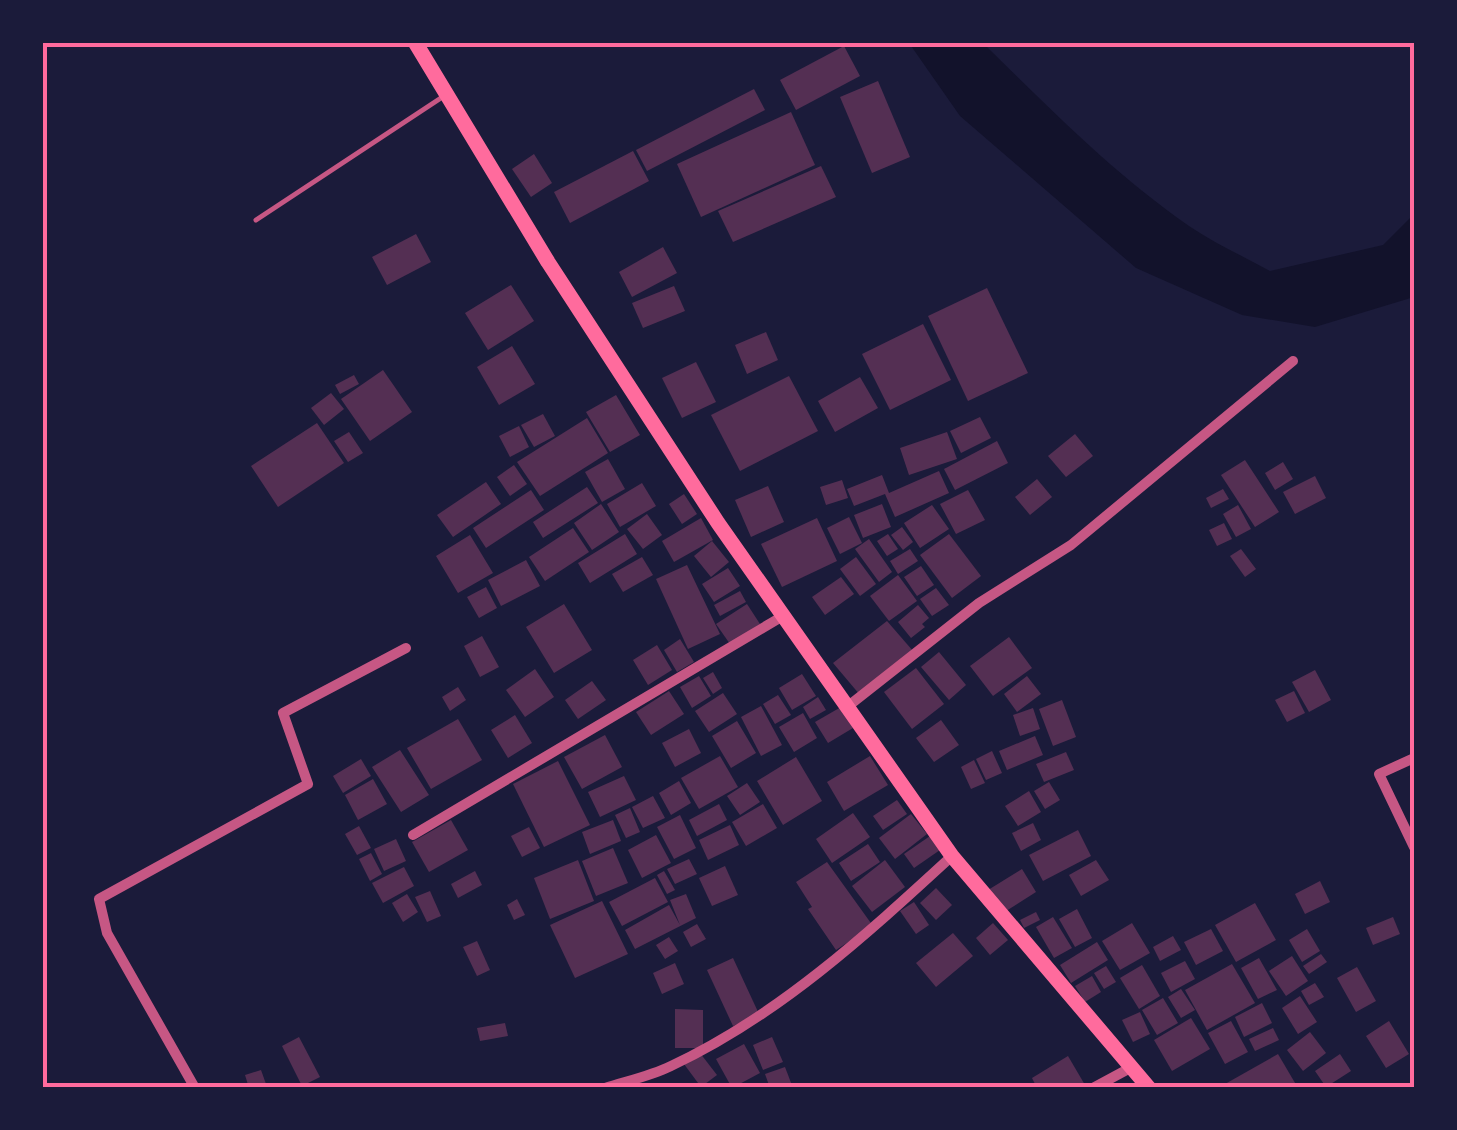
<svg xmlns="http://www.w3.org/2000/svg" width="1457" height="1130" viewBox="0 0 1457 1130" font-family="Georgia,serif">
<rect width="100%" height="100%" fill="#1b1b3a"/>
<path fill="#12122b" d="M909,43H983C1048,107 1114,174 1189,226C1214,243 1243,256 1270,271L1383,245L1414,214V297L1315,327L1242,315L1136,268L960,116Z"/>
<g fill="#542f53">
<path d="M844,46L860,76L796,110L780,80Z"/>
<path d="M878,81L910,157L872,173L840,97Z"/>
<path d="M754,89L765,110L647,171L636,150Z"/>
<path d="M791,112L815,165L701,217L677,164Z"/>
<path d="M633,151L649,181L570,223L554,192Z"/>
<path d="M534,154L552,183L531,197L512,169Z"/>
<path d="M821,166L836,197L733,242L718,211Z"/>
<path d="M416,234L431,262L387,285L372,257Z"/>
<path d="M663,247L677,273L632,297L619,272Z"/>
<path d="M511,285L534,321L488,350L465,313Z"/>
<path d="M674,286L685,311L643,328L632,303Z"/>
<path d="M987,288L1028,373L968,401L928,316Z"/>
<path d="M923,324L951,380L890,410L862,354Z"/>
<path d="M766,332L778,360L747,374L735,345Z"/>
<path d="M512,346L535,384L499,405L477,367Z"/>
<path d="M696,362L716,402L682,418L662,378Z"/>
<path d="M383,370L412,412L370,441L341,399Z"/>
<path d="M354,375L359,384L340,394L335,385Z"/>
<path d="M789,376L818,431L740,471L711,415Z"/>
<path d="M860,377L878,408L835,432L818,401Z"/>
<path d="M331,393L344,409L324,425L311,408Z"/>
<path d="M616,395L640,435L610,452L586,412Z"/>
<path d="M543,414L555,436L534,447L521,425Z"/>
<path d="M980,417L991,438L961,453L950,431Z"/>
<path d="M587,418L608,453L540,496L517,462Z"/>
<path d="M317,423L344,463L278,507L251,466Z"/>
<path d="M519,426L529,447L510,457L499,436Z"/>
<path d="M349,432L363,453L348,462L334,441Z"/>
<path d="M947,432L957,459L909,475L900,448Z"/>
<path d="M1075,434L1093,456L1066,477L1048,456Z"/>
<path d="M997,441L1008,463L955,490L944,469Z"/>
<path d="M608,459L625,489L602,502L585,472Z"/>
<path d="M1245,460L1279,512L1255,527L1221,475Z"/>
<path d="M1283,462L1293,479L1275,490L1265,473Z"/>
<path d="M514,465L527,484L510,496L497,477Z"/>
<path d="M939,471L949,493L895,517L885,494L854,506L847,489L882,475L889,493Z"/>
<path d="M1315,476L1326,498L1295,514L1283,492Z"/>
<path d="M1037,479L1052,497L1030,515L1015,497Z"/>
<path d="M842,480L848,498L826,505L820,487Z"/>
<path d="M486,482L501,504L453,537L437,515Z"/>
<path d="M642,483L656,506L620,527L607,504Z"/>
<path d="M768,486L784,522L751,537L735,500Z"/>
<path d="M587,487L598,503L543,538L533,522Z"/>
<path d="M1223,489L1229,499L1211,508L1206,498Z"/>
<path d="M531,490L544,510L486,548L473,528Z"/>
<path d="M968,490L985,520L956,534L940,504Z"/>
<path d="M684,494L697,514L682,524L669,504Z"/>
<path d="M601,504L619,532L592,550L574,523Z"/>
<path d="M882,504L891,527L863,538L854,515Z"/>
<path d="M932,505L949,529L920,548L904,523Z"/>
<path d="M1238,505L1251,529L1236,537L1223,514Z"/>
<path d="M647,514L662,535L643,549L627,529Z"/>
<path d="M849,517L862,543L840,554L827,528Z"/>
<path d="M701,518L713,540L674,562L662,541Z"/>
<path d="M817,518L837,561L782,587L761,544Z"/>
<path d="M1224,523L1232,539L1217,546L1209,530Z"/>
<path d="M902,527L913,542L903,550L891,535Z"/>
<path d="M573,528L589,552L545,581L529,557Z"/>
<path d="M625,534L637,554L590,583L578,563Z"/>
<path d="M888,534L898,549L887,556L877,541Z"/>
<path d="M949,534L981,576L952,598L920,555Z"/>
<path d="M470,535L493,573L458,593L436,556Z"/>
<path d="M869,539L892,572L879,582L855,549Z"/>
<path d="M712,541L729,562L711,577L694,556Z"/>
<path d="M910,549L918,561L898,574L890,561Z"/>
<path d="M1241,549L1256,569L1245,577L1230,556Z"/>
<path d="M642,557L653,575L623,592L612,574Z"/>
<path d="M856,557L876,584L860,596L840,569Z"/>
<path d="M526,560L540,586L501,606L488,580Z"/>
<path d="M687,565L720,634L688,649L656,579Z"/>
<path d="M921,566L934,585L917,596L904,577Z"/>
<path d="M728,568L740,586L714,602L702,584Z"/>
<path d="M898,575L917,601L889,621L870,596Z"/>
<path d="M841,577L854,594L825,615L812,597Z"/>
<path d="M486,587L497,608L479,618L467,597Z"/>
<path d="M936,588L949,605L932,616L920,599Z"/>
<path d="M740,591L746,602L720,616L714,605Z"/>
<path d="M564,604L592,650L554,673L526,627Z"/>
<path d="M747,604L760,624L730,644L716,624Z"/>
<path d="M918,605L929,618L922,624L925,627L911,638L898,622Z"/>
<path d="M887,621L913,651L860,695L833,663Z"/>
<path d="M482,636L499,667L480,677L464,646Z"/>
<path d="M1009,637L1032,668L993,696L970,666Z"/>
<path d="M680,639L694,662L677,672L664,650Z"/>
<path d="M657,645L672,670L648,685L633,660Z"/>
<path d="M939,652L966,685L949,700L921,667Z"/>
<path d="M916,668L944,704L912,729L884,692Z"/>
<path d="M535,669L554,697L525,717L506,690Z"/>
<path d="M1315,670L1331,700L1309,712L1292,682Z"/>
<path d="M713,672L722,688L713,694L703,678Z"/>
<path d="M802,674L816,696L792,710L779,688Z"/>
<path d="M699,676L711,696L692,708L680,687Z"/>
<path d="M1027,676L1041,694L1017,712L1004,694Z"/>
<path d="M592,681L606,700L578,719L565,700Z"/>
<path d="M458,687L466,700L450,711L442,697Z"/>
<path d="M669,691L684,714L651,735L636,712Z"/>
<path d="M1294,691L1305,713L1287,722L1275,700Z"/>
<path d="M723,693L737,714L709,732L695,711Z"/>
<path d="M778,695L791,715L775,724L763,704Z"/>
<path d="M818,697L826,710L810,719L803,707Z"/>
<path d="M1062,700L1076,737L1053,746L1039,709Z"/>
<path d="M761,706L782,745L761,756L741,717Z"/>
<path d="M841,707L853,728L828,743L815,722Z"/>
<path d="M1033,708L1040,729L1020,736L1013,715Z"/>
<path d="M803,713L817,738L794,752L779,727Z"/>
<path d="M515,715L532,743L508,758L491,730Z"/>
<path d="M458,719L482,760L431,789L407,748Z"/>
<path d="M941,720L959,745L934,762L916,738Z"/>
<path d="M737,721L756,753L731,768L712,736Z"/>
<path d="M689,729L701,753L675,767L662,743Z"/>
<path d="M605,735L622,767L582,789L564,757Z"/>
<path d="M1035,736L1043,755L1007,770L999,751Z"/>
<path d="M400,750L429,795L401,812L372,767Z"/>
<path d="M992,751L1002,773L986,780L976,759Z"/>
<path d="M1066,752L1074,770L1044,782L1036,764Z"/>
<path d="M720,756L738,787L699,809L681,778Z"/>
<path d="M870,756L888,785L844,811L827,782Z"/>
<path d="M796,757L822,801L783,825L757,781Z"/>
<path d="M361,759L371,776L343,793L333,776Z"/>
<path d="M974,760L985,783L971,789L961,767Z"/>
<path d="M558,761L590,825L544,847L513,784Z"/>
<path d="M624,776L636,800L600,817L588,792Z"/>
<path d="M373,779L387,804L358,820L345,795Z"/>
<path d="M679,781L691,803L671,815L659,793Z"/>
<path d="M1049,782L1060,800L1045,809L1034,791Z"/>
<path d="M747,783L760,802L740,815L727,796Z"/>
<path d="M1029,791L1041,812L1018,826L1005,806Z"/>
<path d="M653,796L665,818L643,828L632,807Z"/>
<path d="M897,800L907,814L883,830L873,816Z"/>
<path d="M719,804L727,820L697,836L689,820Z"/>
<path d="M763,804L777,828L746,846L732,822Z"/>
<path d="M630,808L640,832L626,838L615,815Z"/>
<path d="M853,813L870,837L832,863L816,839Z"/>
<path d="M911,814L927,834L895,859L879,838Z"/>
<path d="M680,815L696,848L674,859L657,827Z"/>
<path d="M451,820L468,850L429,872L412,842Z"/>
<path d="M613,820L621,841L590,854L582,832Z"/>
<path d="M1033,823L1041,840L1021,851L1012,833Z"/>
<path d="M730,825L739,845L708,860L699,840Z"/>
<path d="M359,826L371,848L357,855L345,834Z"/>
<path d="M529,827L540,848L522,857L511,836Z"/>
<path d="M1078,830L1091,856L1043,881L1029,855Z"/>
<path d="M656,835L671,863L642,878L628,850Z"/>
<path d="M930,836L940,850L914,868L904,854Z"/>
<path d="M396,839L406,861L384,871L374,849Z"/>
<path d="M868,844L880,862L851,881L839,863Z"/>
<path d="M613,848L628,883L596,896L582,861Z"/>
<path d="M371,853L382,874L370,881L359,859Z"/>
<path d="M689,859L697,874L675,884L667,869Z"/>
<path d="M578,860L594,901L550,919L534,878Z"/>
<path d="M885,860L905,887L872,912L852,886Z"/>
<path d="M1096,860L1109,880L1081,896L1069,875Z"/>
<path d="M827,862L873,926L836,950L808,909L812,907L796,882Z"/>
<path d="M725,866L738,895L712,906L699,878Z"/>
<path d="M404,867L414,886L383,903L372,883Z"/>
<path d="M1022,869L1036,892L1003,913L988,890Z"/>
<path d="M475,871L482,885L458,898L451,884Z"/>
<path d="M664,871L675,890L667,894L657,875Z"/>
<path d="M655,878L668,902L622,926L609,902Z"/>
<path d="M1320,881L1330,902L1305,914L1295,894Z"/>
<path d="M936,888L952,905L936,920L920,903Z"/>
<path d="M430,891L441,916L427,922L415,897Z"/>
<path d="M407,894L418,912L403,922L392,903Z"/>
<path d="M686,894L696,918L635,949L625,930L669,905L680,925L670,900Z"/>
<path d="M517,899L525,915L514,920L507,905Z"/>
<path d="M602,901L628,954L575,978L550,925Z"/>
<path d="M914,902L929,925L916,934L900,911Z"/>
<path d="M1255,903L1276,940L1236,962L1215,925Z"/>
<path d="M1077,909L1092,938L1075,947L1059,919Z"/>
<path d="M1036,912L1040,920L1024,928L1020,920Z"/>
<path d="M1053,917L1072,948L1054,958L1036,927Z"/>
<path d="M1393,917L1400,934L1373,945L1366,928Z"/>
<path d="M993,923L1008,940L990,955L976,938Z"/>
<path d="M1132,923L1150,953L1120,970L1102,941Z"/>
<path d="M697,924L706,939L691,947L683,932Z"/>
<path d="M1211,929L1223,951L1196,965L1184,942Z"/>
<path d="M1307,929L1320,951L1302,962L1289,940Z"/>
<path d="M953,933L973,956L936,987L916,963Z"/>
<path d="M1173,936L1181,950L1160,961L1153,947Z"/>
<path d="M669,937L678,951L665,959L656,945Z"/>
<path d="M477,941L490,970L477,976L463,947Z"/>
<path d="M1097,942L1108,960L1071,983L1060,965Z"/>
<path d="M1321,954L1327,962L1309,974L1303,966Z"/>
<path d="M1292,956L1308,981L1286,996L1269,971Z"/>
<path d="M733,958L759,1014L733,1026L707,970Z"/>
<path d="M1259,958L1277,990L1258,999L1241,968Z"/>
<path d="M1185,961L1195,979L1171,992L1161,973Z"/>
<path d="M675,963L684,984L662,994L653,973Z"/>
<path d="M1232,964L1255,1003L1207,1030L1185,990Z"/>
<path d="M1142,965L1160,996L1139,1009L1120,978Z"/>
<path d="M1106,966L1116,982L1104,989L1094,973Z"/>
<path d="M1357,967L1376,1001L1356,1012L1337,978Z"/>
<path d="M1092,976L1101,992L1085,1002L1075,986Z"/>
<path d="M1315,983L1324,997L1309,1005L1301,991Z"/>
<path d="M1181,989L1195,1010L1181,1018L1168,997Z"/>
<path d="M1300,996L1317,1022L1298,1034L1282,1008Z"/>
<path d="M1163,998L1178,1023L1157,1035L1142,1010Z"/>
<path d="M1262,1003L1272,1023L1244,1037L1235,1017Z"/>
<path d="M675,1009L703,1010V1048H675Z"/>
<path d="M1140,1012L1150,1034L1133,1042L1122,1020Z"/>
<path d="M1191,1018L1210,1049L1172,1071L1154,1040Z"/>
<path d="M1231,1021L1248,1052L1225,1064L1208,1033Z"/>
<path d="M1389,1021L1409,1054L1386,1068L1366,1036Z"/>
<path d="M505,1023L508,1036L480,1041L477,1028Z"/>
<path d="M1273,1028L1279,1040L1255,1051L1249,1039Z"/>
<path d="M1310,1032L1326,1053L1303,1071L1287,1050Z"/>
<path d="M299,1037L320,1077L302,1086L282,1046Z"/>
<path d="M772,1037L783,1062L763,1070L753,1045Z"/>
<path d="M744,1044L760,1073L732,1088L716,1059Z"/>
<path d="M700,1053L717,1075L701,1087L684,1064Z"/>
<path d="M1278,1054L1298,1088H1227L1225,1084Z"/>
<path d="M1340,1054L1351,1071L1326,1087L1315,1071Z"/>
<path d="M1068,1056L1085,1085L1037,1088L1032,1078Z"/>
<path d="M785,1067L793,1088H770L765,1074Z"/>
<path d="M261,1070L266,1084L249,1088L245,1075Z"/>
</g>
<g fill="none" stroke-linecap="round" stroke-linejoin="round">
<path stroke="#c65784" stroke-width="5" d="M256,220L444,96"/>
<g stroke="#c65784" stroke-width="10">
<path d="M847,707L979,603L1071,545L1293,361"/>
<path d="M1414,758L1379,774L1414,847"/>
<path d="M413,835L783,616"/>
<path d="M195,1088L107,933L99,899L308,784L283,713L406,648"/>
<path d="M605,1088C627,1081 651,1076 671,1066C778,1016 866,935 952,856"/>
<path d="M1093,1088L1132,1067"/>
</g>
<path stroke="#ff6b9d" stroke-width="15" d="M415,42L548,262L718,523L952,856L1149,1088"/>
</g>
<rect width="1457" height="1130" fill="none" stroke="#1b1b3a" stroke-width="90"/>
<rect x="45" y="45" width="1367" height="1040" fill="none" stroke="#ff6b9d" stroke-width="4"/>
</svg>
